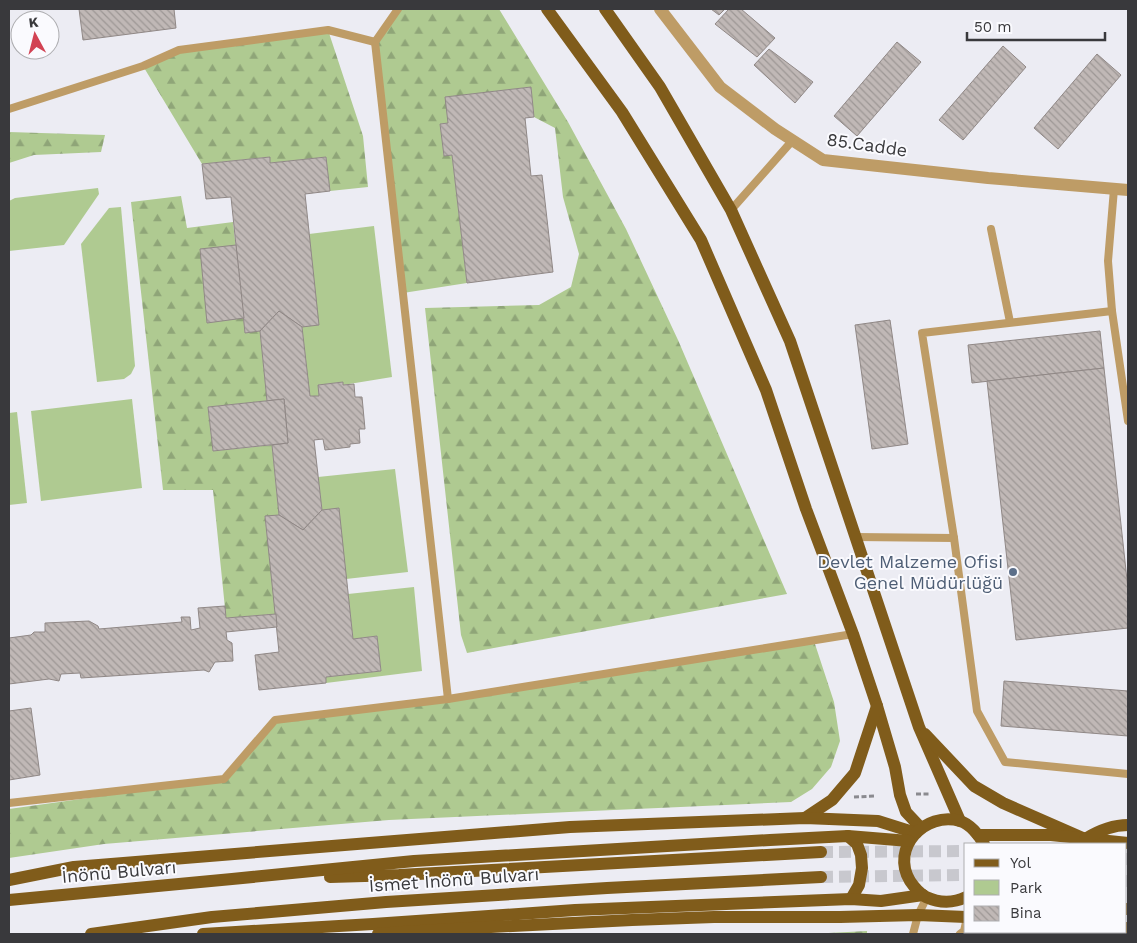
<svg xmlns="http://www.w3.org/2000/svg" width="1137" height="943" viewBox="0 0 1137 943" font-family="'Work Sans',sans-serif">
<defs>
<pattern id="forest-firs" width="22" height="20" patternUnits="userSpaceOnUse" patternTransform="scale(1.25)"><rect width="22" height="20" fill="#afca91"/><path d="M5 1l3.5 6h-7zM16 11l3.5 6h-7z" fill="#8fa578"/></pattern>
<pattern id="building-back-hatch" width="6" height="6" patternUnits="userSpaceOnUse" patternTransform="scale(1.25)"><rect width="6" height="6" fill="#c0b8b6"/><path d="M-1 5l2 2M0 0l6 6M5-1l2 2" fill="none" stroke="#9d9795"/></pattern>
</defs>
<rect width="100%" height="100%" fill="#ececf3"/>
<g fill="#afca91">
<path d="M98,188L99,194L64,245L9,251V201L15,198Z"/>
<path d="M121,207L135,366L131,374L124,379L97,382L81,244L109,208Z"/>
<path d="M374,226L392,377L343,385V382L318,385L319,396H310L302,327L309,234Z"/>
<path d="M132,399L142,488L41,501L31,411Z"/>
<path d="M17,412L27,503L9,505V413Z"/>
<path d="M395,469L408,572L346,579L322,510L318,477Z"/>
<path d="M414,587L422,671L326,683V677L381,671L377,636L353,639L348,594Z"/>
</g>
<g fill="url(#forest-firs)">
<path d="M398,9H499L568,122L626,229L678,340L787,594L467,653L461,635L425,308L539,305L571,287L579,254L563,197L555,128L534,117L531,87L446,97L448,123L440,124L444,156L452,155L467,283L403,293L375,42Z"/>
<path d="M328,30L363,136L368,187L330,191L326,157L270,163L269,157L202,164L143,66L179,50Z"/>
<path d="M9,132L105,135L101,152L34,155L9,163Z"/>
<path d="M181,196L187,228L233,222L245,332L260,331L267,401L208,407L213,451L272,445L279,515L265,517L276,614L226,618L213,490H163L131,202Z"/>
<path d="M814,641L834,702L840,741L831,767L812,789L791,802L389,820L104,844L9,858V809L224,779L275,720L448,699Z"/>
<path d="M1128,928V934H960L966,932H1126Z"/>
<path d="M867,931V934H809Z"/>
</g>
<g fill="url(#building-back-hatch)" stroke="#908886">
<path d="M79,9H174L176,28L83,40Z"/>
<path d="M711,9H725L719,15Z"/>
<path d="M729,9H741L775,38L757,57L715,24Z"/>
<path d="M897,42L921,62L857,136L834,116Z"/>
<path d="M1003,46L1026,67L963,140L939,120Z"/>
<path d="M769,49L813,82L795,103L754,65Z"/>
<path d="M1097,54L1121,75L1058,149L1034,128Z"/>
<path d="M531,87L534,117L525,118L531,176L542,175L553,272L467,283L452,155L444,156L440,124L448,123L445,97Z"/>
<path d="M270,157V163L326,157L330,191L305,194L319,325L302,327L279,311L260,331L245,333L231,197L206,199L202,164Z"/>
<path d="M236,245L244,318L207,323L200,249Z"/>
<path d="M279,311L302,327L310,396H319L318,385L343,382V385L354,384L355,397H362L365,429H359L360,443L350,444V447L325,450L323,439L314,440L322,510L303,530L279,515L272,445L288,443L284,399L267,401L260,331Z"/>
<path d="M890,320L908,444L872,449L855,325Z"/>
<path d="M1100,331L1104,368L972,383L968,345Z"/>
<path d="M1104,368L1128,589V628L1016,640L987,381Z"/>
<path d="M284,399L288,443L213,451L208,407Z"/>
<path d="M339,508L353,639L377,636L381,671L326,677V683L259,690L255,655L279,652L265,516L279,515L303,530L322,510Z"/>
<path d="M225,606L226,618L276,614L277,627L226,632L227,640L232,643L233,661L215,662L209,672L204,670L81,678L80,673L61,674L59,681L49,679L9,684V638L31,635L34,632H45V623L89,621L98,626L99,629L182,622L181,617H190L191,630L200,628L198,608Z"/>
<path d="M1004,681L1128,691V736L1001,726Z"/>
<path d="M31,708L40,775L9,780V711Z"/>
</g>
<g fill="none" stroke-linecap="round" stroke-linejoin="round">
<g stroke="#c8c8ce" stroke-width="12" stroke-dasharray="12 6" stroke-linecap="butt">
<path d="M821,852L966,851"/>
<path d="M1126,859H1128"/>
<path d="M821,877L966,875"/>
<path d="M1126,881H1128"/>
</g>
<g stroke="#8a8a8f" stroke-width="3" stroke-dasharray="5 2.5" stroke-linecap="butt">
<path d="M916,794H930"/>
<path d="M854,797L876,796"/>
</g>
<g stroke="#be9c66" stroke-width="8">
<path d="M375,42L448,699"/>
<path d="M9,109L143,66L179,50L328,30L375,42L398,9"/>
<path d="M1114,189L1108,261L1112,311L1128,421"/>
<path d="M731,210L792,141"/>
<path d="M991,229L1010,322"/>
<path d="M1112,311L922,333L954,538L977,711L1005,762L1128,774"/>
<path d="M856,537L954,538"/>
<path d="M9,803L224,779L275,720L448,699L853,634"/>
<path d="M913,934L918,915L927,897"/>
<path d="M960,934L964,931L966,922"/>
</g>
<path stroke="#be9c66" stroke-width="12" d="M660,9L720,87L775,129L823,160L988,178L1128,190"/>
<g stroke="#805c1b" stroke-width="12">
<path d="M547,9L622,112L701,240L766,390L806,509L853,634L877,706L895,767L900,795L906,812L921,828"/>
<path d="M605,9L660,87L731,210L790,341L919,727L960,821"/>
<path d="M925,734L974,786L1003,803L1085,839"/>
<path d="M805,818L832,800L855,773L877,706"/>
<path d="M978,835H1051L1128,843"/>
<path d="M848,836L857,844L861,855L862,868L859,885L851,899"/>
<path d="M1085,839C1098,831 1113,825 1128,825"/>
<path d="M330,877L399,875L821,852"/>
<path d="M9,880L74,867L332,846L570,827L805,818L878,821L916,833"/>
<path d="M966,897C952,904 939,903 926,897C919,893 914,887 910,881C890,848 925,811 960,821C970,824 979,835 984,844"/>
<path d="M9,900L232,879L414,861L770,840L848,836L909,841"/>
<path d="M1126,909H1128"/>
<path d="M1126,928H1128"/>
<path d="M91,934L212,917L386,902L607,888L821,877"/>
<path d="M203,934L373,924L575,910L851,899L881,901L923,895"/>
<path d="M378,934L403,932L472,928L632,920L714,917H840L918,915L966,917"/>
</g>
</g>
<circle fill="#5c6f8a" stroke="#fafafe" stroke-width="2" cx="1013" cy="572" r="5"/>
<g text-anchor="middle" stroke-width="4" stroke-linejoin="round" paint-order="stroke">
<g font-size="18" fill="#39393c" stroke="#fafafe">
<text transform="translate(867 145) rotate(8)" y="6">85.Cadde</text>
<text transform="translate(119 872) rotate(-5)" y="6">İnönü Bulvarı</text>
<text transform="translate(454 880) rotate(-4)" y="6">İsmet İnönü Bulvarı</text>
</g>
<g font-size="18" fill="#4e5e75" stroke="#fafafe" text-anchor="end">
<text x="1003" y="568">Devlet Malzeme Ofisi<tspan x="1003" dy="21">Genel Müdürlüğü</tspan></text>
</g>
</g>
<rect width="1137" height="943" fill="none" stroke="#39393c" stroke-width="20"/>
<rect x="964" y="843" width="162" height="90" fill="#fafafe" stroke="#adadb0"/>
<rect x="974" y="859" width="25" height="8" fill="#805c1b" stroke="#adadb0"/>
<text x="1010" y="868" font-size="15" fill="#39393c">Yol</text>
<rect x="974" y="880" width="25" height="15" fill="#afca91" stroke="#adadb0"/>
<text x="1010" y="893" font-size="15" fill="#39393c">Park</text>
<rect x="974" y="906" width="25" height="15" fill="url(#building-back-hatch)" stroke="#adadb0"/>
<text x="1010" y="918" font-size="15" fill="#39393c">Bina</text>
<g transform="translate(35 35) rotate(353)"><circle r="24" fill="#fafafe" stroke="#adadb0"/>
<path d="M0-4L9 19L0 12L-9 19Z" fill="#d24253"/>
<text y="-8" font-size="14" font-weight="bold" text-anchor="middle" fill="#39393c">K</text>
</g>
<path d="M967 32v8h138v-8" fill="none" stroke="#39393c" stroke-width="2.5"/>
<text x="974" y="32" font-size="15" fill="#39393c" stroke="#fafafe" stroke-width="4" paint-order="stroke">50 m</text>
</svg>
